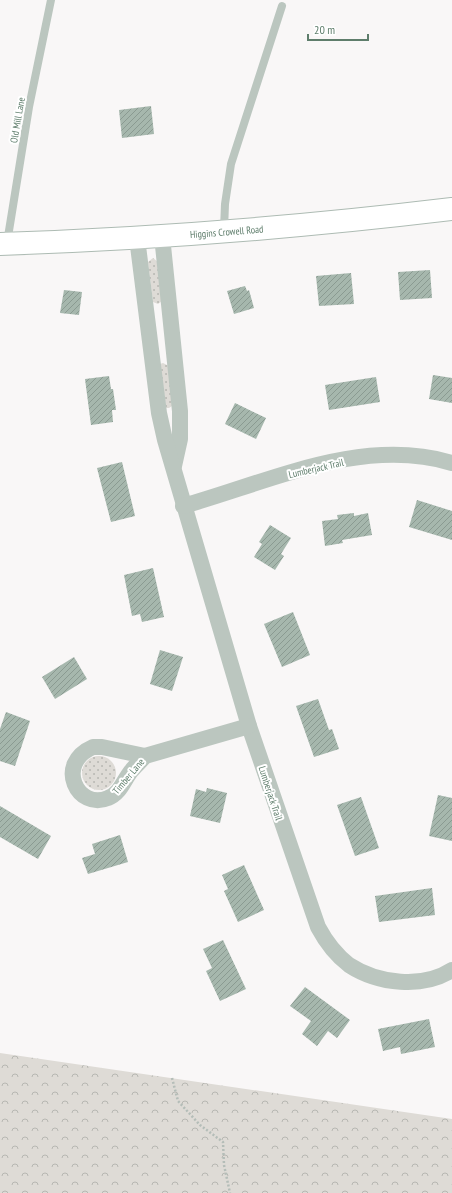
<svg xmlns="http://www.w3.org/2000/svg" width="452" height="1193" viewBox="0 0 452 1193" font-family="'PT Sans Narrow',sans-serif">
<defs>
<pattern id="park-crowns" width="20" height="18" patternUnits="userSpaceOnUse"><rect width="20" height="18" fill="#dedbd6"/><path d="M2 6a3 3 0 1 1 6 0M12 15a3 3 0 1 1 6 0" fill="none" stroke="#b7b7b2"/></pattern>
<pattern id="garden-dots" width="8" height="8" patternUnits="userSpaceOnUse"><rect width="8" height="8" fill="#dedbd6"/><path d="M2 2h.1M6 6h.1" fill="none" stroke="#b7b7b2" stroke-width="1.8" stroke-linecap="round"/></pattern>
<pattern id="building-hatch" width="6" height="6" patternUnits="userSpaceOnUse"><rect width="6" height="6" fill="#a6b7ad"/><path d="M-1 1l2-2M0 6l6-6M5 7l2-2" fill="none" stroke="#8a9a91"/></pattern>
</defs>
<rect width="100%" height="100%" fill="#f9f7f7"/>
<path fill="url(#park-crowns)" d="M0,1053L452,1119V1193H0Z"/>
<g fill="url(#garden-dots)">
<path d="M153,258L158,262L162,301L158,304L153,302L148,262Z"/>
<path d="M163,363L169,366L172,406L169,408H166L160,364Z"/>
<circle cx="99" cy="773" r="17"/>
</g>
<g fill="url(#building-hatch)">
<path d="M151,106L154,134L122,138L119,110Z"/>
<path d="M430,270L432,298L400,300L398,272Z"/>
<path d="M351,273L354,304L319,306L316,276Z"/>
<path d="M245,286L247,291L249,290L254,308L234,314L227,291Z"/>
<path d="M64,290L82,292L79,315L60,313Z"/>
<path d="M433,375L452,378V403L429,399Z"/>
<path d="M109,376L111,389H113L116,410H112L113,422L91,425L85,379Z"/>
<path d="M376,377L380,402L329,410L325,385Z"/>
<path d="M235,403L266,418L256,439L225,424Z"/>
<path d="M122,462L135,516L111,522L97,468Z"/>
<path d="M417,500L452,511V540L409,527Z"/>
<path d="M354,513V516L368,513L372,535L342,540L343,543L325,546L322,521L338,519L337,515Z"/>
<path d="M270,525L291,538L281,554L284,556L275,570L254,557L262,544L259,542Z"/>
<path d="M153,568L164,617L142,622L140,614L132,616L124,575Z"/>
<path d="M293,612L310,655L282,667L264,624Z"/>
<path d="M160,650L183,657L172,691L150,684Z"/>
<path d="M74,657L87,679L55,699L42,677Z"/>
<path d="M318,699L329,730L332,729L339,749L314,757L296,706Z"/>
<path d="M6,712L30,721L15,766L0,761V729Z"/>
<path d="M207,788L227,793L220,823L190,816L196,789L206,792Z"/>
<path d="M438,795L452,798V841L429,836Z"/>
<path d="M361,797L379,848L355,856L337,805Z"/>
<path d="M0,806L51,836L38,859L0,837Z"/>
<path d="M120,835L128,862L88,874L82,858L95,854L92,844Z"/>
<path d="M244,865L264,910L238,922L224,891L228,889L222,875Z"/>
<path d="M432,888L435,915L379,922L375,896Z"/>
<path d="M223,940L246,989L220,1001L206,971L212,968L203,949Z"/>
<path d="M305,987L350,1020L337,1038L328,1031L317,1046L302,1034L311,1021L290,1006Z"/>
<path d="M429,1019L435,1047L401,1054L400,1047L383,1051L378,1029Z"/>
</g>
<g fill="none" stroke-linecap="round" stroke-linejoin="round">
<defs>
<g id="secondary">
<path id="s1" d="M0,244C151,239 302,227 452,209"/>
</g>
</defs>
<use href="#secondary" stroke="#adbbb3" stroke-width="24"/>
<path stroke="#b4bdb8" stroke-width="2.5" stroke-dasharray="2 2" stroke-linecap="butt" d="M172,1078L178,1101L200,1125L223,1142L224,1165L230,1193"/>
<g stroke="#bbc6bf" stroke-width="8">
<path d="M224,230L225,204L231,164L282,6"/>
<path d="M7,243L29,107L51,0"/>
</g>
<g stroke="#bbc6bf" stroke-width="16">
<path d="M162,236L180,411V439L174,466"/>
<path d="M137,238L159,413L165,440L249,726L318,927C326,942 336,955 349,965C378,984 423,989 452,970"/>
<path d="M183,506C269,482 362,436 452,463"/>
<path d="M93,747H102L145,756C141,761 136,765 132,770C124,779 121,793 108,798C78,811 54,764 93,747Z"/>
<path d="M145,756L249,726"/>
</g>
<use href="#secondary" stroke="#fff" stroke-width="22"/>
</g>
<g text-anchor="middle" stroke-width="4" stroke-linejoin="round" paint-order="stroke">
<g font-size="10" fill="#5e7d6b" stroke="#fff">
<text transform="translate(17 120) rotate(-80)" y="4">Old Mill Lane</text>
<text dy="4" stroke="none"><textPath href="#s1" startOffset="227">Higgins Crowell Road</textPath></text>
<text transform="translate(316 468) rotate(-13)" y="4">Lumberjack Trail</text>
<text transform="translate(128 776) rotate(-50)" y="4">Timber Lane</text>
<text transform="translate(271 793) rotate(72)" y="4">Lumberjack Trail</text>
</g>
</g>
<path d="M308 34v6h60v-6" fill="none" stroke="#5e7d6b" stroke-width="2"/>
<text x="314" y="34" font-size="12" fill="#5e7d6b" stroke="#ffffff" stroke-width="3" paint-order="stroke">20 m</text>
</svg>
